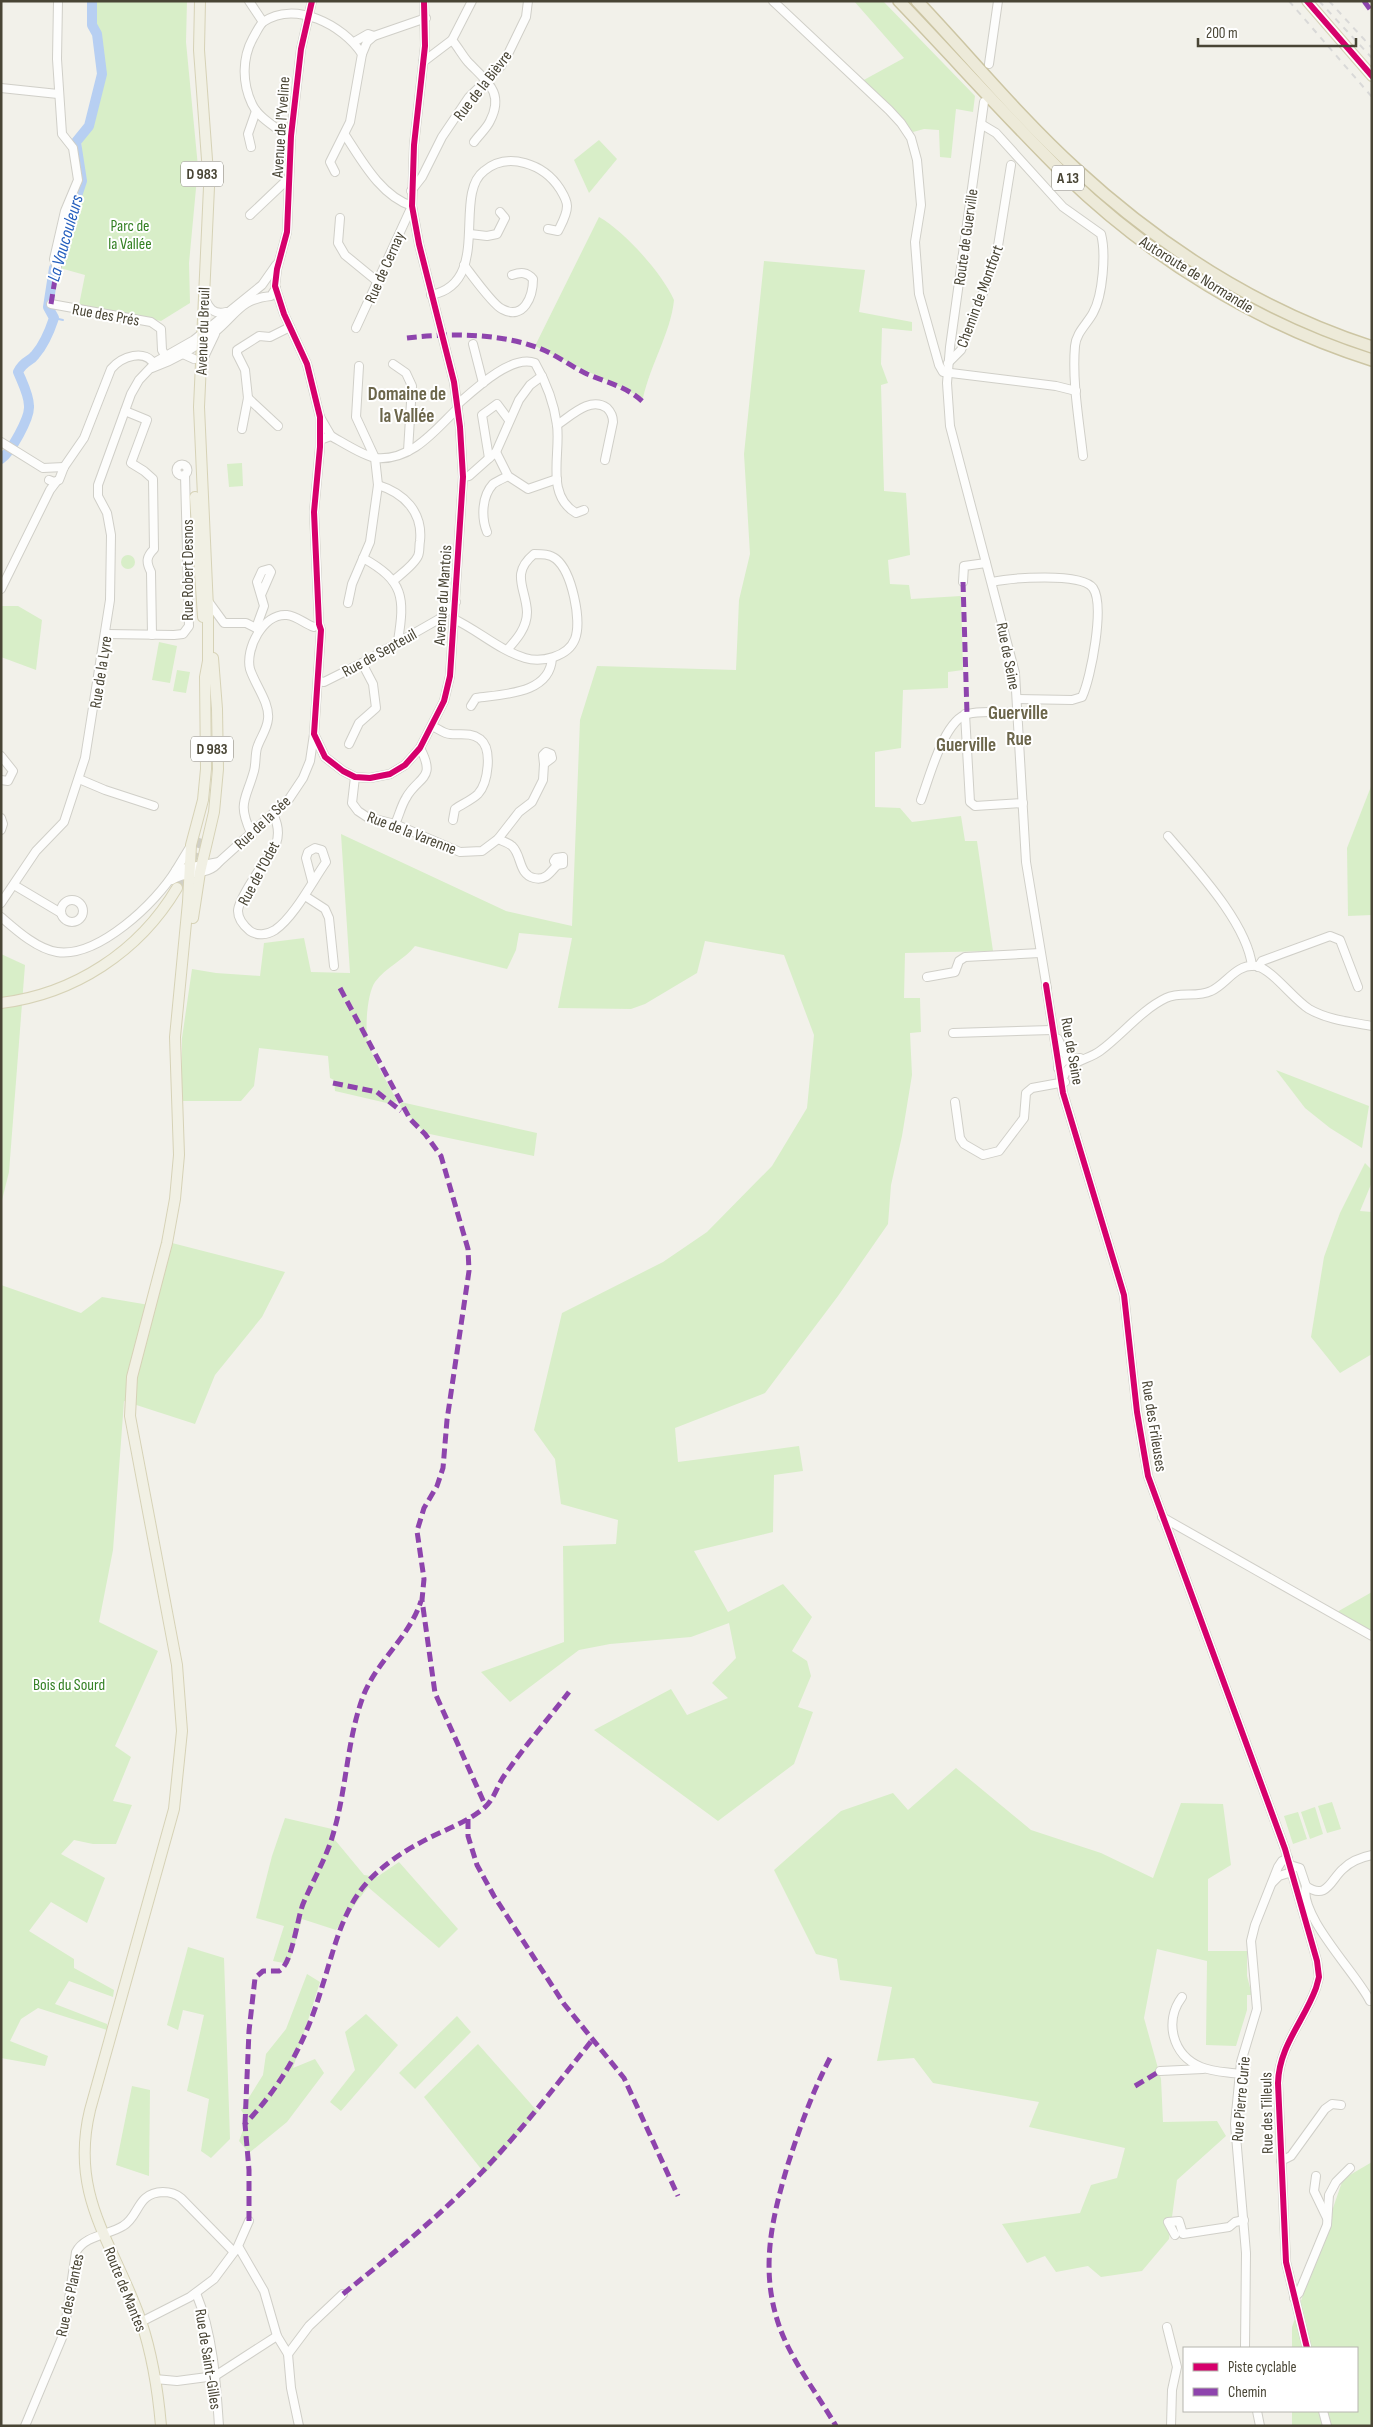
<svg xmlns="http://www.w3.org/2000/svg" width="1373" height="2427" viewBox="0 0 1373 2427" font-family="'Sofia Sans Condensed',sans-serif">
<rect width="100%" height="100%" fill="#f2f1ea"/>
<g fill="#d8eec8">
<path d="M89,1H187L186,42L198,167L189,263L190,303L161,321L79,305L85,275L60,268L59,259L83,175L81,140L93,124L100,84Z"/>
<path d="M854,1H883L975,96L973,112L956,109L951,158L940,157L939,130L924,129L913,132L900,117L862,81L904,58Z"/>
<path d="M599,140L617,159L589,193L574,160Z"/>
<path d="M599,217C624,231 662,273 674,300C671,332 650,365 643,398L535,346Z"/>
<path d="M764,261L865,270L859,312L912,322V331L882,328L881,364L888,383L881,385L884,491L906,493L910,555L888,560L890,584L909,585L911,599L961,596L963,670L948,672V688L903,690L901,748L875,752V807L900,808L912,822L961,816L965,841H977L993,951L905,953L904,998H920L921,1032L910,1033L912,1075L902,1136L891,1185L888,1224L838,1296L765,1393L675,1428L678,1462L799,1446L803,1471L774,1475L773,1532L694,1551L728,1612L783,1584L812,1617L792,1651L807,1661L811,1676L798,1707L813,1712L794,1764L718,1821L594,1730L671,1689L687,1715L728,1698L712,1683L736,1658L729,1623L691,1637L610,1644L579,1650L510,1702L481,1672L564,1642L563,1546L616,1544L618,1520L561,1504L555,1459L534,1430L562,1313L663,1262L707,1232L772,1166L807,1108L814,1035L784,955L705,941L697,973L645,1004L631,1009L558,1008L572,938L519,933L516,950L507,969L415,946C404,960 386,967 375,982C367,993 364,1033 369,1046C376,1065 388,1083 397,1101L391,1104L335,1091L334,1080L330,1078L328,1056L259,1048L254,1086L241,1101H182V1038L192,969L216,973L260,976L264,943L304,938L311,972L350,973L341,834L506,911L572,926L580,720L597,666L736,670L739,600L750,554L744,454Z"/>
<path d="M242,463L243,486L229,487L227,464Z"/>
<circle cx="128" cy="562" r="7"/>
<path d="M1,606H18L42,620L36,670L1,657Z"/>
<path d="M159,642L177,646L170,683L152,680Z"/>
<path d="M177,670L190,672L186,693L173,691Z"/>
<path d="M1372,784V915L1348,916L1347,848Z"/>
<path d="M1,954L25,965L9,1172L1,1204Z"/>
<path d="M1276,1070L1369,1106L1362,1148L1330,1128L1305,1108Z"/>
<path d="M401,1102L537,1133L534,1156L425,1133L400,1106Z"/>
<path d="M1365,1163L1372,1170V1182L1360,1211L1372,1212V1354L1340,1373L1311,1337L1324,1257L1340,1213Z"/>
<path d="M172,1243L285,1272L262,1317L215,1375L195,1424L124,1401L113,1550L99,1622L158,1651L115,1746L131,1757L113,1801L132,1805L116,1844H93L74,1840L61,1854L105,1878L87,1923L51,1902L29,1931L74,1959V1968L114,1990L113,1997L69,1981L55,2004L107,2024V2030L38,2008L21,2019L10,2041L48,2056L45,2066L1,2058V1285L81,1313L102,1297L155,1306Z"/>
<path d="M1372,1592V1632L1337,1612Z"/>
<path d="M956,1768L1031,1830L1101,1853L1153,1878L1181,1803L1223,1804L1231,1865L1208,1879V1951H1247V1976L1252,1995H1247V2010L1236,2046L1206,2045L1207,1961L1157,1949L1144,2018L1161,2079L1163,2122L1217,2121L1226,2136L1177,2180L1169,2239L1142,2271L1101,2277L1088,2266L1056,2272L1045,2256L1027,2263L1002,2224L1080,2213L1091,2185L1117,2178L1125,2148L1029,2127L1039,2102L933,2083L914,2058L877,2061L892,1987L840,1980L837,1959L816,1954L774,1870L841,1811L893,1793L908,1810Z"/>
<path d="M1332,1802L1341,1829L1327,1833L1318,1806Z"/>
<path d="M1315,1807L1323,1834L1310,1839L1301,1812Z"/>
<path d="M1298,1812L1307,1839L1293,1844L1284,1816Z"/>
<path d="M285,1818L332,1829L335,1840L364,1875L377,1877L399,1862L458,1929L439,1948L368,1887L336,1930L302,1919L289,1964L273,1961L284,1926L256,1918L272,1856Z"/>
<path d="M188,1947L224,1958L230,2139L211,2158L201,2151L209,2099L187,2091L204,2015L183,2010L178,2030L167,2025Z"/>
<path d="M307,1974L320,1982L293,2068L315,2059L324,2073L287,2122L249,2153L239,2141L247,2119L241,2110L263,2075L266,2054L286,2029Z"/>
<path d="M366,2014L398,2045L341,2111L330,2102L355,2070L345,2032Z"/>
<path d="M457,2016L471,2032L415,2089L399,2073Z"/>
<path d="M478,2044L538,2112L485,2174L424,2097Z"/>
<path d="M132,2086L150,2090L149,2176L116,2165Z"/>
<path d="M1372,2162V2426H1292V2411H1357V2348H1292V2327L1343,2179Z"/>
</g>
<g fill="none" stroke-linecap="round" stroke-linejoin="round">
<path stroke="#b7cff2" stroke-width="2" d="M54,318L63,320"/>
<g stroke="#b7cff2" stroke-width="10">
<path d="M58,254L82,181L76,142L89,126L102,74L97,34L92,25V1"/>
<path d="M1,459C11,452 30,418 29,406C29,395 22,382 18,372C24,360 30,362 35,355C44,345 50,330 54,318L48,307L54,268"/>
</g>
<path stroke="#d0cfc6" stroke-width="10" stroke-dasharray="10 5" stroke-linecap="butt" d="M177,888L191,861L200,835"/>
<defs>
<g id="minor">
<path d="M249,1L263,22"/>
<path d="M312,1L301,49L291,136L287,232L277,269L275,286L284,314L307,364L320,417V447L314,512L319,624L321,630L314,734L325,757L343,771L355,777L370,778L390,774L405,765L420,748L444,701L450,676L463,477L460,427L454,382L419,244L412,206L414,145L425,46L424,1"/>
<path d="M773,1L889,110L901,123L911,138L917,160L921,205L915,242L919,294L939,365L943,372L1056,386L1076,391"/>
<path d="M452,40C458,47 462,55 468,62C486,81 505,92 490,121C487,128 479,135 474,142"/>
<path d="M354,42L368,34L374,36"/>
<path d="M362,54L367,42L374,36L426,18"/>
<path d="M423,62L452,40L472,1"/>
<path d="M989,64L998,1"/>
<path d="M1,88L58,94"/>
<path d="M984,102L950,347L947,383L950,426L1015,673L1026,862L1047,989"/>
<path d="M981,124L996,133L1063,207L1101,234C1106,253 1103,295 1093,313C1087,324 1076,333 1075,346C1072,382 1079,420 1083,456"/>
<path d="M345,135C362,161 381,196 412,206"/>
<path d="M291,139C279,129 258,118 252,104C242,83 242,58 253,38C256,33 259,26 263,22C295,0 343,25 362,54L350,122L330,162L335,172"/>
<path d="M251,147L248,134L256,111"/>
<path d="M411,191L422,177L442,137L469,97L501,66L509,52L526,17L528,1"/>
<path d="M250,215L289,178"/>
<path d="M340,218L338,243L345,255L378,282"/>
<path d="M470,234L487,236L497,234L505,218L500,212"/>
<path d="M464,265C471,274 493,305 502,309C524,321 533,296 533,279C527,272 521,272 512,275"/>
<path d="M57,267L54,259L65,211L78,180L73,148L62,134L57,59L58,1"/>
<path d="M431,295C493,283 452,195 484,171C508,151 544,164 560,189C563,194 567,200 567,206C567,215 562,223 558,231L548,229"/>
<path d="M204,297C209,308 213,315 226,312"/>
<path d="M51,304L151,322L161,329L162,350L167,359"/>
<path d="M356,328L412,206"/>
<path d="M473,344L483,383"/>
<path d="M183,354L194,359"/>
<path d="M204,357L215,334"/>
<path d="M948,363L961,350L985,288L998,246L1011,165"/>
<path d="M393,364L406,373L412,386L408,451"/>
<path d="M152,368C175,360 196,347 215,332C237,314 240,299 271,296L276,288"/>
<path d="M248,398L278,426"/>
<path d="M458,404C475,389 512,354 535,363C546,382 554,403 557,425C561,454 545,495 576,513L584,510"/>
<path d="M125,411L147,420L131,463L144,471L153,479L154,549C146,557 146,562 151,572L152,635"/>
<path d="M320,417L331,436"/>
<path d="M557,425C571,416 590,396 607,408C611,412 613,416 613,422L605,460"/>
<path d="M242,429L248,398L245,370L237,354V350L259,336L270,337L290,327"/>
<path d="M320,440L331,436C342,442 365,457 376,458C412,461 435,430 458,408"/>
<path d="M1,442L43,468L64,467"/>
<path d="M496,452L508,476L528,489L557,479"/>
<path d="M489,458L482,415L497,404L509,420"/>
<circle cx="182" cy="470" r="5.5"/>
<path d="M463,477L469,476L496,452L519,400L530,385L542,376"/>
<path d="M49,480L54,482L59,480L64,467L84,438L111,369C121,357 146,347 155,366"/>
<path d="M378,485C404,493 423,512 420,541C419,545 420,552 418,556C414,565 401,574 393,581"/>
<path d="M487,532C481,517 482,496 493,484C497,481 504,478 508,476"/>
<path d="M363,558C404,581 405,597 398,641"/>
<path d="M963,582L964,566L986,563"/>
<path d="M992,582C1010,578 1081,572 1093,588C1105,605 1091,678 1082,697L1072,700L1017,699"/>
<path d="M1,589L50,490L56,482"/>
<path d="M208,601L224,623H246L256,628"/>
<path d="M348,603L352,584L370,542L378,485L375,458L356,417L359,366"/>
<path d="M454,619C479,631 499,650 525,658C541,663 568,657 575,639C582,621 572,572 556,559C550,554 542,554 534,554C510,574 526,588 527,612C527,628 516,640 507,650"/>
<path d="M259,630L256,628L264,606L257,582L262,571L269,569L271,572L261,595"/>
<path d="M106,634L174,635L183,634L189,626L185,475"/>
<path d="M318,681L324,682L362,663L439,619L456,602"/>
<path d="M471,706L476,698C504,694 550,694 552,658"/>
<path d="M965,714L970,802L975,806L1023,803"/>
<path d="M432,726C437,728 444,734 450,734C461,735 470,732 480,739C493,749 488,783 478,794C472,800 462,804 455,809L453,820"/>
<path d="M349,744L359,723L376,708L373,684L362,663"/>
<path d="M1,756L13,771L8,781L1,780"/>
<path d="M355,777L352,803L358,811L367,817L395,824L460,852L482,851L498,839L519,812L532,802L543,780L544,764L552,758L551,754L546,752L543,755L544,764"/>
<path d="M79,779L105,790L154,806"/>
<path d="M921,800C929,779 944,719 968,714C983,710 1002,713 1018,713"/>
<path d="M273,814C278,824 280,833 276,844C268,857 238,899 238,911C238,919 244,926 250,931C257,936 267,935 275,930C294,917 312,882 326,862L322,850L315,848L308,852L306,858L312,881"/>
<path d="M1,818L3,824L1,830"/>
<path d="M395,824C399,816 401,806 406,798C418,776 437,780 420,748"/>
<path d="M251,833C237,802 246,800 254,771C256,764 255,755 257,748C260,738 267,730 268,719C270,703 255,685 250,669C245,649 263,613 287,615C297,616 305,624 314,627"/>
<path d="M1168,836C1196,869 1247,923 1252,966"/>
<path d="M498,839C502,841 509,843 512,846C522,855 518,874 534,878C545,881 550,873 557,865L563,864V857L556,858L554,861L557,865"/>
<path d="M176,870L190,847"/>
<path d="M172,880C187,870 208,877 219,862"/>
<path d="M14,885L61,913"/>
<path d="M305,896L325,909L329,918L334,966"/>
<circle cx="72" cy="911" r="11"/>
<path d="M1,903L36,851L64,822L85,758L110,600L111,535L107,513L98,496V485L131,394L139,380L157,361L194,340L262,285L276,265"/>
<path d="M1,917C16,930 37,949 57,952C98,958 156,903 176,870L219,862L289,799L303,778L310,761L314,734"/>
<path d="M1258,967L1262,961L1330,936L1340,940L1358,987"/>
<path d="M927,977L955,972L959,961L965,957L1040,953"/>
<path d="M1046,985L1063,1093L1124,1295L1137,1412L1148,1476L1285,1849L1317,1961L1319,1977L1316,1988C1304,2021 1279,2046 1278,2083L1286,2262L1307,2348"/>
<path d="M953,1033L1052,1030"/>
<path d="M1058,1039L1065,1054L1075,1059"/>
<path d="M1058,1068L1064,1061L1080,1058"/>
<path d="M1064,1076C1070,1060 1088,1060 1100,1051C1122,1035 1141,1010 1166,998C1180,991 1197,998 1211,991C1227,984 1235,964 1256,966C1272,969 1293,999 1309,1009C1328,1020 1351,1022 1372,1026"/>
<path d="M955,1102L960,1138L964,1144L983,1155L999,1151L1024,1118L1026,1093L1032,1088L1065,1082"/>
<path d="M1162,1517L1372,1636"/>
<path d="M1290,1865L1300,1868L1306,1886C1327,1901 1331,1879 1343,1869C1350,1862 1362,1857 1372,1855"/>
<path d="M1272,1883L1279,1876L1292,1872"/>
<path d="M1306,1886C1298,1915 1357,1974 1370,2001"/>
<path d="M1182,1997C1164,2021 1172,2055 1201,2067C1213,2072 1227,2072 1239,2074"/>
<path d="M1160,2071L1203,2069"/>
<path d="M1281,2161L1291,2156L1325,2109L1332,2104L1341,2105"/>
<path d="M1316,2176L1314,2191L1327,2218"/>
<path d="M249,2221L238,2246L264,2291L277,2336L288,2354L291,2388L299,2426"/>
<path d="M1175,2235L1168,2222L1179,2221L1183,2234L1229,2227L1235,2222L1244,2220"/>
<path d="M196,2293C213,2334 216,2381 219,2426"/>
<path d="M1294,2298L1299,2293L1327,2225L1329,2195L1336,2182L1350,2168"/>
<path d="M141,2322L190,2297L214,2279L237,2248"/>
<path d="M1167,2327L1177,2367L1172,2390L1171,2426"/>
<path d="M1245,2348L1246,2253L1235,2124L1241,2062L1257,2009L1251,1941L1255,1925L1278,1867L1282,1861L1288,1858"/>
<path d="M288,2354L309,2326L343,2294"/>
<path d="M155,2379L177,2381L215,2376L277,2336"/>
<path d="M1257,2411L1260,2426"/>
<path d="M1323,2411L1327,2426"/>
<path d="M25,2426L64,2333L76,2252C85,2235 109,2235 123,2226C140,2216 136,2193 163,2192C170,2192 175,2193 181,2198L234,2252"/>
</g>
<g id="major">
<path d="M1307,1L1372,76"/>
<path d="M195,497L203,617"/>
<path d="M193,918L200,872L214,812L218,769L217,709L213,658"/>
<path d="M1,1003C74,994 139,952 177,888"/>
<path d="M161,2426C158,2391 152,2354 141,2321C114,2243 69,2197 90,2110L174,1809L182,1731L177,1665L130,1416L132,1377L167,1243L175,1199L179,1155L175,1037L188,902L191,845L203,800L206,769L205,677L208,661V608L199,407L209,187L199,50L200,1"/>
</g>
<g id="highway">
<path d="M899,1C955,59 1009,120 1066,176C1152,259 1258,324 1372,360"/>
<path d="M917,1C970,57 1019,117 1076,169C1162,248 1260,311 1372,347"/>
</g>
</defs>
<use href="#minor" stroke="#d0cfc8" stroke-width="10"/>
<use href="#major" stroke="#d6d2b6" stroke-width="12"/>
<use href="#highway" stroke="#ccc5a3" stroke-width="14"/>
<use href="#minor" stroke="#fdfdfc" stroke-width="8"/>
<use href="#major" stroke="#f1f0e4" stroke-width="10"/>
<use href="#highway" stroke="#edead9" stroke-width="11"/>
<g stroke="#d9d9d8" stroke-width="2" stroke-dasharray="6 6" stroke-linecap="butt">
<path d="M1289,1L1372,97"/>
<path d="M1319,1L1372,58"/>
<path d="M1329,1L1372,48"/>
</g>
<g stroke="#8e44ad" stroke-width="5" stroke-dasharray="10 5" stroke-linecap="butt">
<path d="M1364,1L1372,12"/>
<path d="M51,304L57,267"/>
<path d="M407,338C448,333 497,333 536,347C554,353 570,366 587,374C608,383 628,387 644,403"/>
<path d="M963,582L967,714"/>
<path d="M340,988L410,1119L425,1134L441,1156L468,1249L469,1271L447,1420L443,1468L437,1486L424,1508L417,1531L424,1579L422,1600L435,1693L486,1807"/>
<path d="M333,1083L377,1092L401,1111"/>
<path d="M468,1819V1836L477,1865L494,1896L564,2004L624,2078L678,2196"/>
<path d="M830,2058C812,2093 800,2127 788,2164C771,2221 759,2273 781,2331C794,2364 818,2395 836,2426"/>
<path d="M1135,2086L1160,2071"/>
<path d="M245,2124L249,2031L255,1978L263,1971H279C292,1965 297,1919 303,1904C313,1880 327,1857 334,1831C347,1786 347,1738 364,1694C378,1660 410,1636 421,1601"/>
<path d="M249,2221V2170L245,2124C284,2083 306,2041 322,1987C333,1953 341,1914 364,1886C377,1870 400,1853 418,1844C440,1831 465,1824 484,1808C494,1800 497,1786 504,1776C524,1747 548,1719 569,1692"/>
<path d="M343,2294C391,2255 440,2216 483,2171C522,2130 557,2084 593,2039"/>
</g>
<defs>
<g id="cycleway">
<path d="M312,1L301,49L291,136L287,232L277,269L275,286L284,314L307,364L320,417V447L314,512L319,624L321,630L314,734L325,757L343,771L355,777L370,778L390,774L405,765L420,748L444,701L450,676L463,477L460,427L454,382L419,244L412,206L414,145L425,46L424,1"/>
<path d="M1307,1L1372,76"/>
<path d="M1046,985L1063,1093L1124,1295L1137,1412L1148,1476L1285,1849L1317,1961L1319,1977L1316,1988C1304,2021 1279,2046 1278,2083L1286,2262L1307,2348"/>
</g>
</defs>
<use href="#cycleway" stroke="#fff" stroke-width="9"/>
<use href="#cycleway" stroke="#d6006c" stroke-width="6"/>
</g>
<g text-anchor="middle" stroke-width="4" stroke-linejoin="round" paint-order="stroke">
<g fill="#fff" stroke="#807d72" stroke-width="1">
<rect x="181" y="161.5" width="42" height="25" rx="4"/>
<rect x="1052" y="165.5" width="32" height="25" rx="4"/>
<rect x="191" y="736.5" width="42" height="25" rx="4"/>
</g>
<g font-size="15" font-weight="bold" fill="#494535">
<text x="202" y="179">D 983</text>
<text x="1068" y="183">A 13</text>
<text x="212" y="754">D 983</text>
</g>
<g font-size="16" fill="#494535" stroke="#fff">
<text transform="translate(482 85) rotate(-52)" y="6">Rue de la Bièvre</text>
<text transform="translate(280 127) rotate(-86)" y="6">Avenue de l'Yveline</text>
<text transform="translate(965 237) rotate(-82)" y="6">Route de Guerville</text>
<text transform="translate(384 267) rotate(-66)" y="6">Rue de Cernay</text>
<text transform="translate(1197 274) rotate(32)" y="6">Autoroute de Normandie</text>
<text transform="translate(979 296) rotate(-70)" y="6">Chemin de Montfort</text>
<text transform="translate(106 314) rotate(10)" y="6">Rue des Prés</text>
<text transform="translate(202 331) rotate(-88)" y="6">Avenue du Breuil</text>
<text transform="translate(187 570) rotate(-90)" y="6">Rue Robert Desnos</text>
<text transform="translate(442 595) rotate(-86)" y="6">Avenue du Mantois</text>
<text transform="translate(379 652) rotate(-29)" y="6">Rue de Septeuil</text>
<text transform="translate(1009 656) rotate(79)" y="6">Rue de Seine</text>
<text transform="translate(100 672) rotate(-81)" y="6">Rue de la Lyre</text>
<text transform="translate(262 822) rotate(-43)" y="6">Rue de la Sée</text>
<text transform="translate(412 832) rotate(21)" y="6">Rue de la Varenne</text>
<text transform="translate(258 873) rotate(-62)" y="6">Rue de l'Odet</text>
<text transform="translate(1073 1051) rotate(80)" y="6">Rue de Seine</text>
<text transform="translate(1155 1426) rotate(81)" y="6">Rue des Frileuses</text>
<text transform="translate(1240 2099) rotate(-85)" y="6">Rue Pierre Curie</text>
<text transform="translate(1266 2113) rotate(-91)" y="6">Rue des Tilleuls</text>
<text transform="translate(126 2289) rotate(68)" y="6">Route de Mantes</text>
<text transform="translate(69 2295) rotate(-78)" y="6">Rue des Plantes</text>
<text transform="translate(209 2359) rotate(81)" y="6">Rue de Saint-Gilles</text>
</g>
<g font-size="16" fill="#348023" stroke="#fff">
<text x="130" y="231">Parc de<tspan x="130" dy="18">la Vallée</tspan></text>
<text x="69" y="1690">Bois du Sourd</text>
</g>
<g font-size="18" font-style="italic" fill="#255fbe" stroke="#fff">
<text transform="translate(65 238) rotate(-74)" y="6">La Vaucouleurs</text>
</g>
<g font-size="19" font-weight="bold" fill="#6c664b" stroke="#fff">
<text x="407" y="400">Domaine de<tspan x="407" dy="22">la Vallée</tspan></text>
<text x="1018" y="719">Guerville</text>
<text x="1019" y="745">Rue</text>
<text x="966" y="751">Guerville</text>
</g>
</g>
<rect width="1373" height="2427" fill="none" stroke="#494535" stroke-width="5"/>
<rect x="1183" y="2347" width="175" height="65" fill="#ffffff" stroke="#b6b5ae"/>
<rect x="1193" y="2363" width="25" height="8" fill="#d6006c" stroke="#b6b5ae"/>
<text x="1228" y="2372" font-size="15" fill="#494535">Piste cyclable</text>
<rect x="1193" y="2388" width="25" height="8" fill="#8e44ad" stroke="#b6b5ae"/>
<text x="1228" y="2397" font-size="15" fill="#494535">Chemin</text>
<path d="M1198 38v8h158v-8" fill="none" stroke="#494535" stroke-width="2.5"/>
<text x="1206" y="38" font-size="15" fill="#494535" stroke="#ffffff" stroke-width="4" paint-order="stroke">200 m</text>
</svg>
